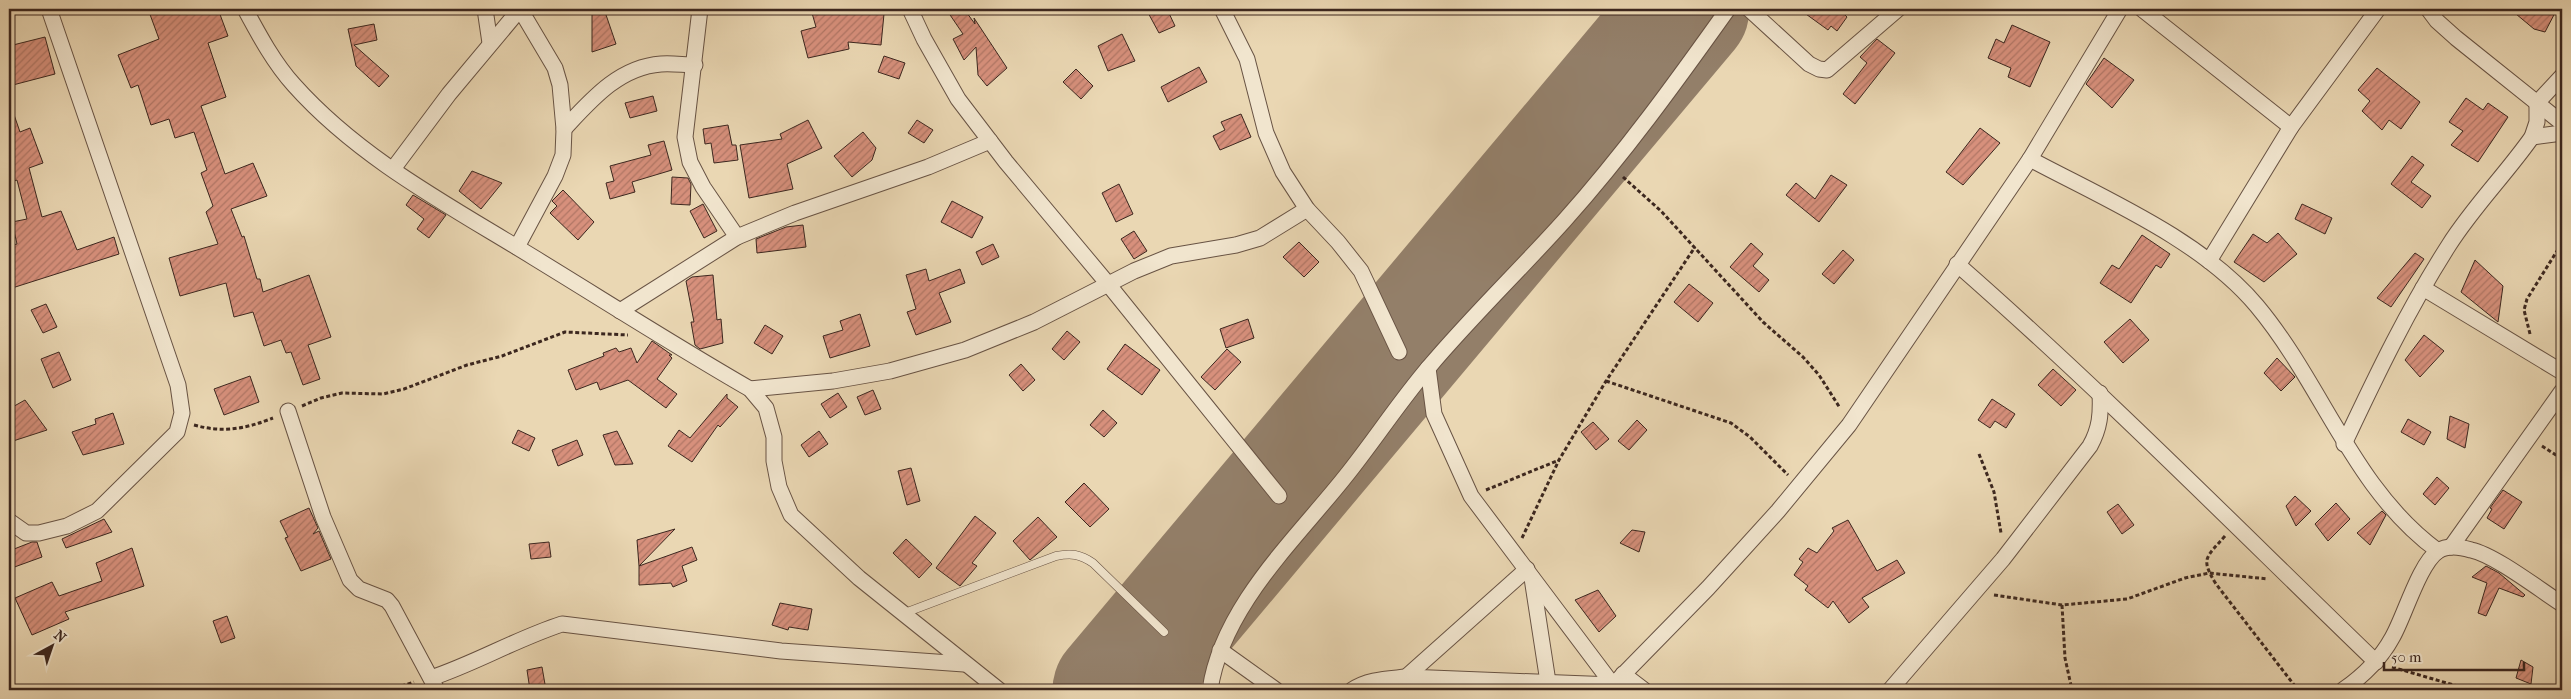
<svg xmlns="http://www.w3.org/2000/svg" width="2571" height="699" viewBox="0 0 2571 699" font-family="'IM FELL French Canon',serif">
<defs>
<pattern id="building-hatch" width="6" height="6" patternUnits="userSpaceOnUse" patternTransform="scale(1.25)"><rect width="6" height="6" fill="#d7907c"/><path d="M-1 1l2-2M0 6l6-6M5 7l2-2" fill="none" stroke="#b07665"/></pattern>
</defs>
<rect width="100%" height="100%" fill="#ead7b3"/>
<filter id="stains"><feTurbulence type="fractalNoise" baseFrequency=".004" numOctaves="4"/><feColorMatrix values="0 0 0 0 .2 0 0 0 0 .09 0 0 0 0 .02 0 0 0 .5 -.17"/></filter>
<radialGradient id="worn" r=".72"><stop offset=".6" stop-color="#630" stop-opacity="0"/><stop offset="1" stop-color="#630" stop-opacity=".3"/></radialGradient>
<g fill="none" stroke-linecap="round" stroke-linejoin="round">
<path stroke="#937f69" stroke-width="125" d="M1115,690L1687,9"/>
</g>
<g fill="url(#building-hatch)" stroke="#3c271f">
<path d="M148,9H218L228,36L208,43L226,97L201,106L225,174L253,163L267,196L231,209L242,237L244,236L257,279H260L263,292L309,275L331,337L308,345L320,379L303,385L291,352L286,353L281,340L264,346L253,312L234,317L226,283L180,296L169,258L218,244L206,212L213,206L201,173L207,170L194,132L175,138L169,119L151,125L138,85L131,88L118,55L159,39Z"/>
<path d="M592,9H604L616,44L592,52Z"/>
<path d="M831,9L884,14L881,45L848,42L849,49L808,58L801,31L816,27L812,13Z"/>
<path d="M946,9H964L975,24L974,18L1007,68L987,86L978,75L976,47L964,60L953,39L963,34Z"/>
<path d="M1146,9H1167L1175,26L1159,33Z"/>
<path d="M1799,9H1849L1845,15L1847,17L1837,31L1831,26L1828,30Z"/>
<path d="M2510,9H2557L2545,32L2534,29Z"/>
<path d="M374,24L377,40L354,45L389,76L379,87L356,66L348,29Z"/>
<path d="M2012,25L2050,42L2030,87L2008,77L2011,68L1988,58L1996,39L2004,43Z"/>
<path d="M1122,34L1135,61L1108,71L1098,46Z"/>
<path d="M45,37L55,74L9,86V46Z"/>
<path d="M1877,39L1895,53L1855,104L1843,94L1867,63L1860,57Z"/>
<path d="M884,56L905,63L899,79L878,72Z"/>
<path d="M2104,58L2134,80L2112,108L2086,84Z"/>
<path d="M1199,67L1207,82L1168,102L1161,87Z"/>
<path d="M2377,68L2420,102L2401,129L2389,120L2382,130L2362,111L2370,101L2358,90Z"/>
<path d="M1076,69L1093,86L1081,99L1063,82Z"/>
<path d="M653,96L657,111L630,118L625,103Z"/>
<path d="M2466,98L2483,110L2488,103L2508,117L2478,162L2451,145L2463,131L2449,122Z"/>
<path d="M11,106L20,132L30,128L43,163L29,168L42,217L61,211L77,250L114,237L119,254L9,289V246L17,244L12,222L27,219L17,180L9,183V107Z"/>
<path d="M1241,114L1251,137L1220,150L1213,136L1225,130L1221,122Z"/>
<path d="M808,120L822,148L787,164L793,189L749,198L740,145L782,139L780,134Z"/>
<path d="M917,120L933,130L924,143L908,133Z"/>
<path d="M728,125L732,145H736L738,160L714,163L711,143L705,144L703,129Z"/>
<path d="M1980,128L2000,143L1963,185L1946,172Z"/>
<path d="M863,132L876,148L872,160L852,177L834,156Z"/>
<path d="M664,141L672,170L632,182L635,192L610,199L606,183L614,181L610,166L651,155L648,145Z"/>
<path d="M2412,156L2424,165L2411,182L2431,196L2422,208L2391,184Z"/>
<path d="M472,171L502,183L481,209L459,191Z"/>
<path d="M1831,175L1847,185L1819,222L1786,195L1796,183L1815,199Z"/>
<path d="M672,177L688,178L691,184L690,205L671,204Z"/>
<path d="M1119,184L1133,214L1116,222L1102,193Z"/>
<path d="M563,190L594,222L578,240L550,213L557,206L552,201Z"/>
<path d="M413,195L446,215L429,238L417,229L424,219L406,205Z"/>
<path d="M952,201L983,217L972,238L941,222Z"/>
<path d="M703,204L717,231L704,238L690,211Z"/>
<path d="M2302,204L2332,218L2325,234L2295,219Z"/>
<path d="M803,225L806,247L757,253L756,239L786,227Z"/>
<path d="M1134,231L1147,251L1134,259L1121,239Z"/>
<path d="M2278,233L2297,254L2264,282L2234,262L2253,234L2267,243Z"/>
<path d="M2142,235L2170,254L2161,268L2156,265L2131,303L2100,283L2112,265L2119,269Z"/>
<path d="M1299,242L1319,262L1304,277L1283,257Z"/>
<path d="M1751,243L1763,254L1753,266L1769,280L1759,292L1730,267Z"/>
<path d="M993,244L999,257L982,265L976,252Z"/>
<path d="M1843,250L1854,260L1834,284L1822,274Z"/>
<path d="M2415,253L2424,259L2391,307L2377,298Z"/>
<path d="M2475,260L2503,286L2498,322L2461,292Z"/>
<path d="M926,269L929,281L960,269L965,283L939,293L951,322L916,335L907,312L916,309L906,275Z"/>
<path d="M713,275L717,320L721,319L723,343L700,349L695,345L691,322H694L686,281L692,277Z"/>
<path d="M1689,284L1713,303L1698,322L1674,302Z"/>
<path d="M46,304L57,327L43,333L31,310Z"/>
<path d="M860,314L870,346L830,358L823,336L843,330L840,321Z"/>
<path d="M1248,319L1254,338L1226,348L1220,329Z"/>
<path d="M2130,319L2149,340L2123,363L2104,342Z"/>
<path d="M765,325L783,336L772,354L754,343Z"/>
<path d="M1067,331L1080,342L1064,360L1052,349Z"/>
<path d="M2424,335L2444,351L2420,377L2405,360Z"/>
<path d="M652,341L672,355H669L672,358L657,379L677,394L666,408L628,380L600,390L597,382L576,390L568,370L604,356L603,353L616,348L619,352L631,348L637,363Z"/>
<path d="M1125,344L1160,370L1142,395L1107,369Z"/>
<path d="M1227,349L1241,362L1215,390L1201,377Z"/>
<path d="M59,352L71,380L53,388L41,359Z"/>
<path d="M2277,358L2295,377L2281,391L2264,373Z"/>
<path d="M1021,364L1035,380L1023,391L1009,375Z"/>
<path d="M2053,369L2076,390L2061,406L2038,385Z"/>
<path d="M250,376L259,402L224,415L214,389Z"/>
<path d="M873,390L881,409L865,415L857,397Z"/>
<path d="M838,393L847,407L830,418L821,404Z"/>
<path d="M727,394V398L738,407L720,427L718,425L692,462L668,446L679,430L690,438Z"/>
<path d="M1992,399L2015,414L2006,428L1995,421L1990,428L1978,420Z"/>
<path d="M25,400L47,430L10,442L9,409Z"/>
<path d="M1103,410L1117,423L1104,437L1090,425Z"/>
<path d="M113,413L124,444L83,455L72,432L96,424L95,419Z"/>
<path d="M2450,416L2469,424L2465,448L2447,439Z"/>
<path d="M2408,419L2431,432L2424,445L2401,432Z"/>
<path d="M1637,420L1647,430L1629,450L1618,441Z"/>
<path d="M1593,422L1609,439L1596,450L1581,432Z"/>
<path d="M518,430L535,438L529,451L512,443Z"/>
<path d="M617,431L633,464L615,465L603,435Z"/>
<path d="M819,431L828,444L809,457L801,445Z"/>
<path d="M577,440L583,455L558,466L552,450Z"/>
<path d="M911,468L920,501L907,505L898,471Z"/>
<path d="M2437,477L2449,488L2435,505L2423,494Z"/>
<path d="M1084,483L1109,509L1090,527L1065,502Z"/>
<path d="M2503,490L2522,502L2504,529L2487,518L2492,509L2490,508Z"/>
<path d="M2295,496L2311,511L2296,526L2286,506Z"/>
<path d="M2336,503L2350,519L2328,541L2315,524Z"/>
<path d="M2118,504L2134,525L2122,534L2107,512Z"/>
<path d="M309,508L318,528L313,534L319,531L331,559L301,571L285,538L288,537L280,521Z"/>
<path d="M2382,511L2386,515L2370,545L2357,533Z"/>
<path d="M975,516L996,533L972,563L977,566L960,586L936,568Z"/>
<path d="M1038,517L1057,537L1030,560L1013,541Z"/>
<path d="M104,519L112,532L66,548L62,539Z"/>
<path d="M1848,520L1877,571L1897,560L1905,573L1862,598L1869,607L1849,623L1833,601L1828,608L1805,590L1808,586L1794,575L1803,562L1799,559L1808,548L1817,553L1834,531L1832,528Z"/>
<path d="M675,529L639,566L637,540Z"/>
<path d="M1632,530L1645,532L1639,552L1620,543Z"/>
<path d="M906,539L932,564L919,578L893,553Z"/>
<path d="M32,542H37L42,557L9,569V551Z"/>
<path d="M549,542L551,557L531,559L529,544Z"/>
<path d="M692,547L697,560L682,566L687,581L673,587L671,583L639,585V566Z"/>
<path d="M132,548L144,586L65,612L69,619L32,635L15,598L52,582L59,596L102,581L96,563Z"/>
<path d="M2486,566L2499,573L2525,595L2523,597L2499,588L2486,616L2478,613L2487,583L2472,577Z"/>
<path d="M1598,590L1616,616L1599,632L1575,600Z"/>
<path d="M780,603L812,609L808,630L789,627L788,630L772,625Z"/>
<path d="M227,616L235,638L221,643L213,621Z"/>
<path d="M2521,660L2533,667L2531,684L2516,678Z"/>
<path d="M542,667L546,690H530L527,670Z"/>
</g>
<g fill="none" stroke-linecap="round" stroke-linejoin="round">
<defs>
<path id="service" d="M902,614L1056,556C1071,553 1080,554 1093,563L1164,632"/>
<g id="minor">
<path d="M245,9C259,35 274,63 294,85C360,159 450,206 533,257C605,301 677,347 750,389L766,408L774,437V461L779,487L791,515L859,578L999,690"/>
<path d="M485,9L490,43"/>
<path d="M700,9L685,137L690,162L703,187L737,237"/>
<path d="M910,9L924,39L958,99L1006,162L1108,284L1279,496"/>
<path d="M1222,9L1247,59L1266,133L1283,172L1307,209L1338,242L1361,271L1399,352"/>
<path d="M1749,9L1809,64L1819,69L1827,70L1898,9"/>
<path d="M2142,9L2291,127"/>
<path d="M2428,9L2437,21L2456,38L2562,123"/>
<path d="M564,129C591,100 619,67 661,64C672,63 684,65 695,65"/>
<path d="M2532,137L2562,133"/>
<path d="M2030,159C2105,199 2202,240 2257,306C2323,385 2353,489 2438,551"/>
<path d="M393,169L449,94L520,9"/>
<path d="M517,247L555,176L563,155L564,129L560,85L555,68L520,9"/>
<path d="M2209,261L2291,127L2378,9"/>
<path d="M1957,264C2102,391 2237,528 2376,662"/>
<path d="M2423,288L2562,372"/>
<path d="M620,311L737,237L795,213L928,167L990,141"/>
<path d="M1428,368L1434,414L1471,496L1616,689"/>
<path d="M750,389L833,381L890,371L965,350L1034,322L1134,271L1171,256L1236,245L1260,238L1307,209"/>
<path d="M288,411L323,517L350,580L359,589L387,600L392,606L437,690"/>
<path d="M2344,444C2376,376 2408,309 2449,245C2473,207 2506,174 2532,137L2537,122V103L2562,76"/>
<path d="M9,521L26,533H39L67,526L97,511L177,432L182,413L178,385L49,9"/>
<path d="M2451,547L2562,391"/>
<path d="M1532,578L1548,682"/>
<path d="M1220,650L1276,690"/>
<path d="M1623,674L1644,690"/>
<path d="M1406,677L1527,569"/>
<path d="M431,678C476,663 516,639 562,624L781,651L964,664"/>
<path d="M1210,690C1222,607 1295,540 1345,477C1374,441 1399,402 1429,367C1472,316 1520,270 1564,221C1624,154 1676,82 1728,9"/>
<path d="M1352,690C1368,679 1388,679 1406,677L1613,685L1708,588L1778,511L1849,425L2030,159L2120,9"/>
<path d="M1890,690L2003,559L2090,446C2100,428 2101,414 2100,393"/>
<path d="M2343,690C2363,676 2380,660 2392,638C2404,618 2419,564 2438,551C2447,545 2461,547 2471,550C2495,555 2540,590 2562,604"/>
</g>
</defs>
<use href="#service" stroke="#685344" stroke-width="9"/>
<use href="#minor" stroke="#685344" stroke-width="17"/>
<g stroke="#3c271f" stroke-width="3" stroke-dasharray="4 2.5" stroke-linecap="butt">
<path d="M1623,177L1661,211L1763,322L1803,357L1819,375L1840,408"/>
<path d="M2530,334L2524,310L2527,299L2562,243"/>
<path d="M1606,381L1731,423L1750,437L1788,475"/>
<path d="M302,406L321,398L342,393L383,394L404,389L467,365L502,356L565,332L628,335"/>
<path d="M194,425C223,433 245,429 273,418"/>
<path d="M2542,446L2562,459"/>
<path d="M1979,454L1994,492L2001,533"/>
<path d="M1486,490L1559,460"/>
<path d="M2225,536C2206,558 2200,558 2216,584L2298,690"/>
<path d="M1522,538L1559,460L1606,381L1695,247"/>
<path d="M1994,595L2062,605L2127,599L2185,578L2209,573L2268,579"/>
<path d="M2062,605L2065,658L2072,690"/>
<path d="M2392,667L2457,686L2486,690"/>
<path d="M389,690L414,682"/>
</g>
<use href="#service" stroke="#f1e5ce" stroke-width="8"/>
<use href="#minor" stroke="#f1e5ce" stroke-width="15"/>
</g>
<rect width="2571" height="699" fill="none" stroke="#ead7b3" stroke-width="30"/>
<rect x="10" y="10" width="2551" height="679" fill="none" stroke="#3c271f" stroke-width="2.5"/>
<rect x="15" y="15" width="2541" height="669" fill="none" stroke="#3c271f"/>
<g transform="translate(52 646) rotate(40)" stroke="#f1e5ce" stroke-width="4" paint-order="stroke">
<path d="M0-4L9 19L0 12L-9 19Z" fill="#3c271f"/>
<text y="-8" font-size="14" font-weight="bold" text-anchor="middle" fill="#3c271f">N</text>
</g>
<path d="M2384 662v8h140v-8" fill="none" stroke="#3c271f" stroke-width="2.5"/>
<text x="2391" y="662" font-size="15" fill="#3c271f" stroke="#f1e5ce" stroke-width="4" paint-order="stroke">50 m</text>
<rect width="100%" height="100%" filter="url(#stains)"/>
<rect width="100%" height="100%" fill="url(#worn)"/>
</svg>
